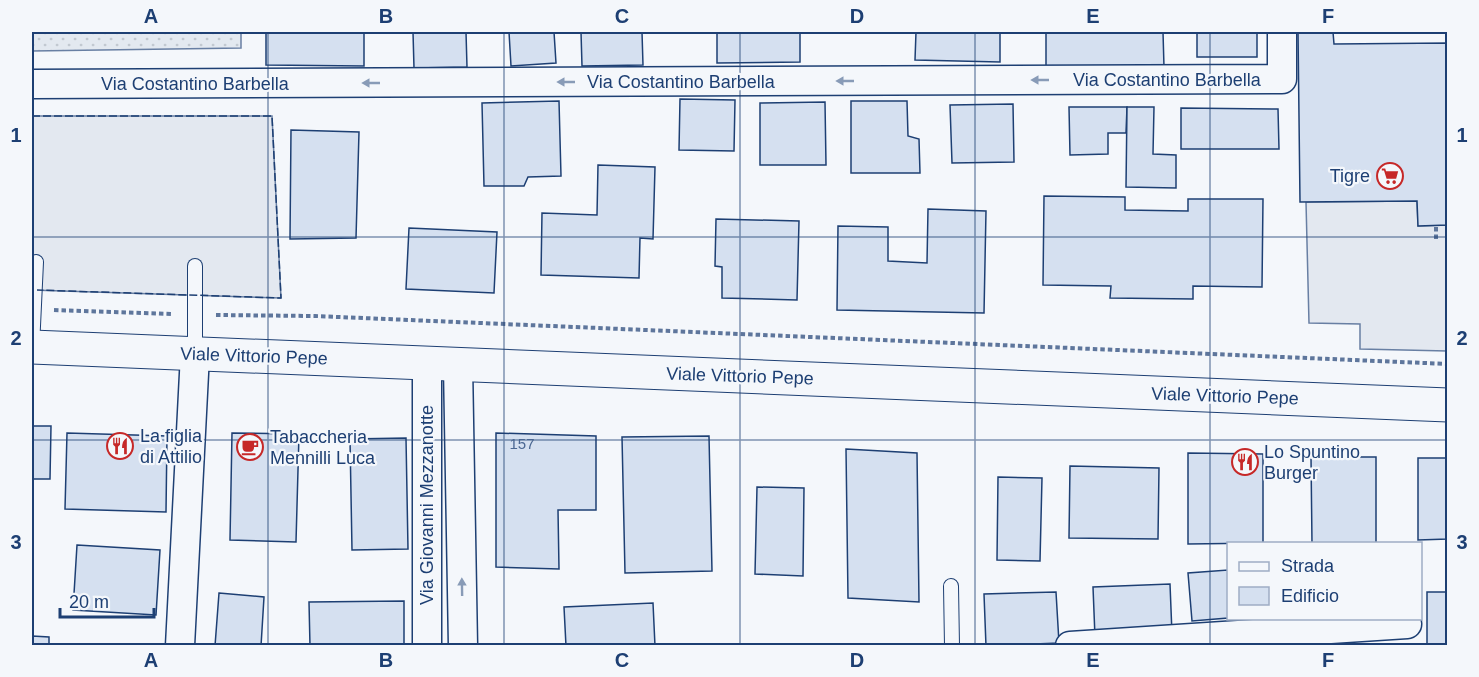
<svg xmlns="http://www.w3.org/2000/svg" width="1479" height="677" viewBox="0 0 1479 677" font-family="Arial,sans-serif">
<defs>
<pattern id="grass-dots" width="8" height="8" patternUnits="userSpaceOnUse" patternTransform="scale(1.5)"><rect width="8" height="8" fill="#e3e9f0"/><path d="M2 2h.1M6 6h.1" fill="none" stroke="#c2c9d1" stroke-width="1.8" stroke-linecap="round"/></pattern>
</defs>
<rect width="100%" height="100%" fill="#f4f7fb"/>
<path fill="url(#grass-dots)" stroke="#687fa3" stroke-width="1.5" d="M32,32H241V48L32,51Z"/>
<g fill="#e3e8f0" stroke="#687fa3" stroke-width="1.5">
<path d="M32,116H272L281,298L32,290Z"/>
<path d="M1417,201L1418,226L1447,225V351L1360,349V324L1309,323L1306,202Z"/>
</g>
<g fill="#d5e0f0" stroke="#1d3f73" stroke-width="1.5">
<path d="M266,32L364,33V66L266,65Z"/>
<path d="M413,32H466L467,67L414,68Z"/>
<path d="M509,32H554L556,63L511,66Z"/>
<path d="M581,32H642L643,65L582,66Z"/>
<path d="M717,32H800V62L717,63Z"/>
<path d="M916,32H1000V62L915,60Z"/>
<path d="M1046,32H1163L1164,67H1046Z"/>
<rect x="1197" y="32" width="60" height="25"/>
<path d="M1298,32H1333L1334,44L1448,43V225L1418,226L1417,201L1300,202Z"/>
<path d="M680,99L735,100L734,151L679,150Z"/>
<path d="M559,101L561,176L528,177L524,186H484L482,103Z"/>
<path d="M851,101H907L908,136L919,139L920,173H851Z"/>
<path d="M825,102L826,165H760V103Z"/>
<path d="M1013,104L1014,162L952,163L950,105Z"/>
<path d="M1069,107H1127L1126,133H1108V154L1070,155Z"/>
<path d="M1127,107H1154L1153,154L1176,155V188L1126,187Z"/>
<path d="M1181,108L1278,109L1279,149H1181Z"/>
<path d="M291,130L359,132L356,238L290,239Z"/>
<path d="M598,165L655,167L653,239L640,238L639,278L541,275L542,213L597,215Z"/>
<path d="M1044,196L1125,197V210L1188,211V199H1263L1262,287L1193,286V299L1110,298L1111,286L1043,285Z"/>
<path d="M928,209L986,211L984,313L837,310L838,226L888,227V261L927,263Z"/>
<path d="M716,219L799,221L797,300L722,298V267L715,266Z"/>
<path d="M409,228L497,232L494,293L406,289Z"/>
<path d="M32,426H51L50,479H32Z"/>
<path d="M67,433L167,436L166,512L65,509Z"/>
<path d="M232,433L299,434L296,542L230,540Z"/>
<path d="M496,433L596,436V510H558L559,569L496,567Z"/>
<path d="M709,436L712,571L625,573L622,437Z"/>
<path d="M406,438L408,549L352,550L350,439Z"/>
<path d="M846,449L917,453L919,602L848,598Z"/>
<path d="M1188,453L1263,454V543L1188,544Z"/>
<path d="M1311,457H1376V544H1312Z"/>
<path d="M1418,458H1448V539L1418,540Z"/>
<path d="M1070,466L1159,468L1158,539L1069,538Z"/>
<path d="M998,477L1042,478L1040,561L997,560Z"/>
<path d="M757,487L804,488L803,576L755,574Z"/>
<path d="M77,545L160,550L156,615L73,610Z"/>
<path d="M1228,570V618L1192,621L1188,573Z"/>
<path d="M1170,584L1172,634L1095,637L1093,587Z"/>
<path d="M1056,592L1059,643L986,646L984,594Z"/>
<rect x="1427" y="592" width="21" height="54"/>
<path d="M219,593L264,597L261,646H215Z"/>
<path d="M404,601V646H310L309,602Z"/>
<path d="M653,603L655,646H566L564,607Z"/>
<path d="M32,636L49,637V646H32Z"/>
</g>
<g fill="none" stroke-linecap="round" stroke-linejoin="round">
<defs>
<g id="lane">
<path d="M32,347L36,262"/>
<path d="M195,354V266"/>
<path d="M951,586L952,646"/>
</g>
<g id="street">
<path d="M32,84L1282,79V32"/>
<path d="M458,365L463,646"/>
<path d="M180,646L195,354"/>
<path d="M427,646V364"/>
<path d="M1070,646L1407,624"/>
</g>
<path id="secondary" d="M32,347L1448,405"/>
</defs>
<use href="#lane" stroke="#1d3f73" stroke-width="16"/>
<use href="#street" stroke="#1d3f73" stroke-width="31"/>
<use href="#secondary" stroke="#1d3f73" stroke-width="35"/>
<g stroke="#5e769c" stroke-width="4" stroke-dasharray="4.5 3" stroke-linecap="butt">
<path d="M1436,239V226"/>
<path d="M54,310L173,314"/>
<path d="M216,315L315,316L1448,364"/>
</g>
<use href="#lane" stroke="#f4f7fb" stroke-width="14"/>
<use href="#street" stroke="#f4f7fb" stroke-width="28"/>
<use href="#secondary" stroke="#f4f7fb" stroke-width="33"/>
<path stroke="#1d3f73" stroke-width="1.5" stroke-dasharray="8 3" stroke-linecap="butt" d="M32,116H272L281,298L37,290"/>
</g>
<defs><path id="oneway-solid" d="M-6-.8H1V-3.2L6.5 0L1 3.2V.8H-6Z" transform="scale(1.5)"/></defs>
<g fill="#889bb7">
<use href="#oneway-solid" transform="translate(1040 80) rotate(180)"/>
<use href="#oneway-solid" transform="translate(845 81) rotate(180)"/>
<use href="#oneway-solid" transform="translate(566 82) rotate(180)"/>
<use href="#oneway-solid" transform="translate(371 83) rotate(180)"/>
<use href="#oneway-solid" transform="translate(462 587) rotate(-91)"/>
</g>
<path fill="none" stroke="#1d3f73" stroke-width="1.5" stroke-opacity="0.55" d="M268,32V646M504,32V646M740,32V646M975,32V646M1210,32V646M32,237H1448M32,440H1448"/>
<defs>
<symbol id="supermarket-ring" viewBox="-11 -11 22 22"><circle r="9.5" fill="#f4f7fb" stroke="#c62828" stroke-width="1.5"/><path d="M-6-5.5h2.5l.6 2H6L4.5 2H-2.5L-4.4-4H-6ZM-1.5 3.2a1.3 1.3 0 1 0 .1 0ZM3 3.2a1.3 1.3 0 1 0 .1 0Z" fill="#c62828"/></symbol>
<symbol id="restaurant-ring" viewBox="-11 -11 22 22"><circle r="9.5" fill="#f4f7fb" stroke="#c62828" stroke-width="1.5"/><path d="M-5-6h1v4h1v-4h1v4h1v-4h1v5L-1.5 .5V6h-2V.5L-5-1ZM5-6V6H3V1.5H1.5Q1.5-4 5-6Z" fill="#c62828"/></symbol>
<symbol id="cafe-ring" viewBox="-11 -11 22 22"><circle r="9.5" fill="#f4f7fb" stroke="#c62828" stroke-width="1.5"/><path d="M-5.5-4.5H6V0H3Q3 3.5 0 3.5H-2.5Q-5.5 3.5-5.5 0ZM3-3.2v2h1.7v-2ZM-6 4.5H4V6H-6Z" fill="#c62828"/></symbol>
</defs>
<g fill-rule="evenodd">
<use href="#supermarket-ring" x="1375" y="161" width="30" height="30"/>
<use href="#restaurant-ring" x="105" y="431" width="30" height="30"/>
<use href="#cafe-ring" x="235" y="432" width="30" height="30"/>
<use href="#restaurant-ring" x="1230" y="447" width="30" height="30"/>
</g>
<g text-anchor="middle" stroke-width="4.5" stroke-linejoin="round" paint-order="stroke">
<g font-size="15" fill="#4b6792">
<text x="522" y="449">157</text>
</g>
<g font-size="18" fill="#1d3f73" stroke="#f4f7fb">
<text x="1167" y="86">Via Costantino Barbella</text>
<text x="681" y="88">Via Costantino Barbella</text>
<text x="195" y="90">Via Costantino Barbella</text>
<text transform="translate(254 356) rotate(2)" y="6">Viale Vittorio Pepe</text>
<text transform="translate(740 376) rotate(2)" y="6">Viale Vittorio Pepe</text>
<text transform="translate(1225 396) rotate(2)" y="6">Viale Vittorio Pepe</text>
<text transform="translate(427 505) rotate(-90)" y="6">Via Giovanni Mezzanotte</text>
</g>
<g font-size="18" fill="#1d3f73" stroke="#f4f7fb" text-anchor="start">
<text x="1370" y="182" text-anchor="end">Tigre</text>
<text x="140" y="442">La figlia<tspan x="140" dy="21">di Attilio</tspan></text>
<text x="270" y="443">Tabaccheria<tspan x="270" dy="21">Mennilli Luca</tspan></text>
<text x="1264" y="458">Lo Spuntino<tspan x="1264" dy="21">Burger</tspan></text>
</g>
</g>
<rect width="1479" height="677" fill="none" stroke="#f4f7fb" stroke-width="66"/>
<rect x="1227" y="542" width="195" height="78" fill="#f4f7fb" stroke="#9eadc5" stroke-width="1.5"/>
<rect x="1239" y="562" width="30" height="9" fill="#f4f7fb" stroke="#9eadc5" stroke-width="1.5"/>
<text x="1281" y="572" font-size="18" fill="#1d3f73">Strada</text>
<rect x="1239" y="587" width="30" height="18" fill="#d5e0f0" stroke="#9eadc5" stroke-width="1.5"/>
<text x="1281" y="602" font-size="18" fill="#1d3f73">Edificio</text>
<path d="M60 608v9h94v-9" fill="none" stroke="#1d3f73" stroke-width="3"/>
<text x="69" y="608" font-size="18" fill="#1d3f73" stroke="#f4f7fb" stroke-width="4.5" paint-order="stroke">20 m</text>
<rect x="33" y="33" width="1413" height="611" fill="none" stroke="#1d3f73" stroke-width="2"/>
<g font-size="20" text-anchor="middle" font-weight="bold" fill="#1d3f73">
<text x="151" y="23">A</text>
<text x="386" y="23">B</text>
<text x="622" y="23">C</text>
<text x="857" y="23">D</text>
<text x="1093" y="23">E</text>
<text x="1328" y="23">F</text>
<text x="16" y="142">1</text>
<text x="1462" y="142">1</text>
<text x="16" y="345">2</text>
<text x="1462" y="345">2</text>
<text x="16" y="549">3</text>
<text x="1462" y="549">3</text>
<text x="151" y="667">A</text>
<text x="386" y="667">B</text>
<text x="622" y="667">C</text>
<text x="857" y="667">D</text>
<text x="1093" y="667">E</text>
<text x="1328" y="667">F</text>
</g>
</svg>
